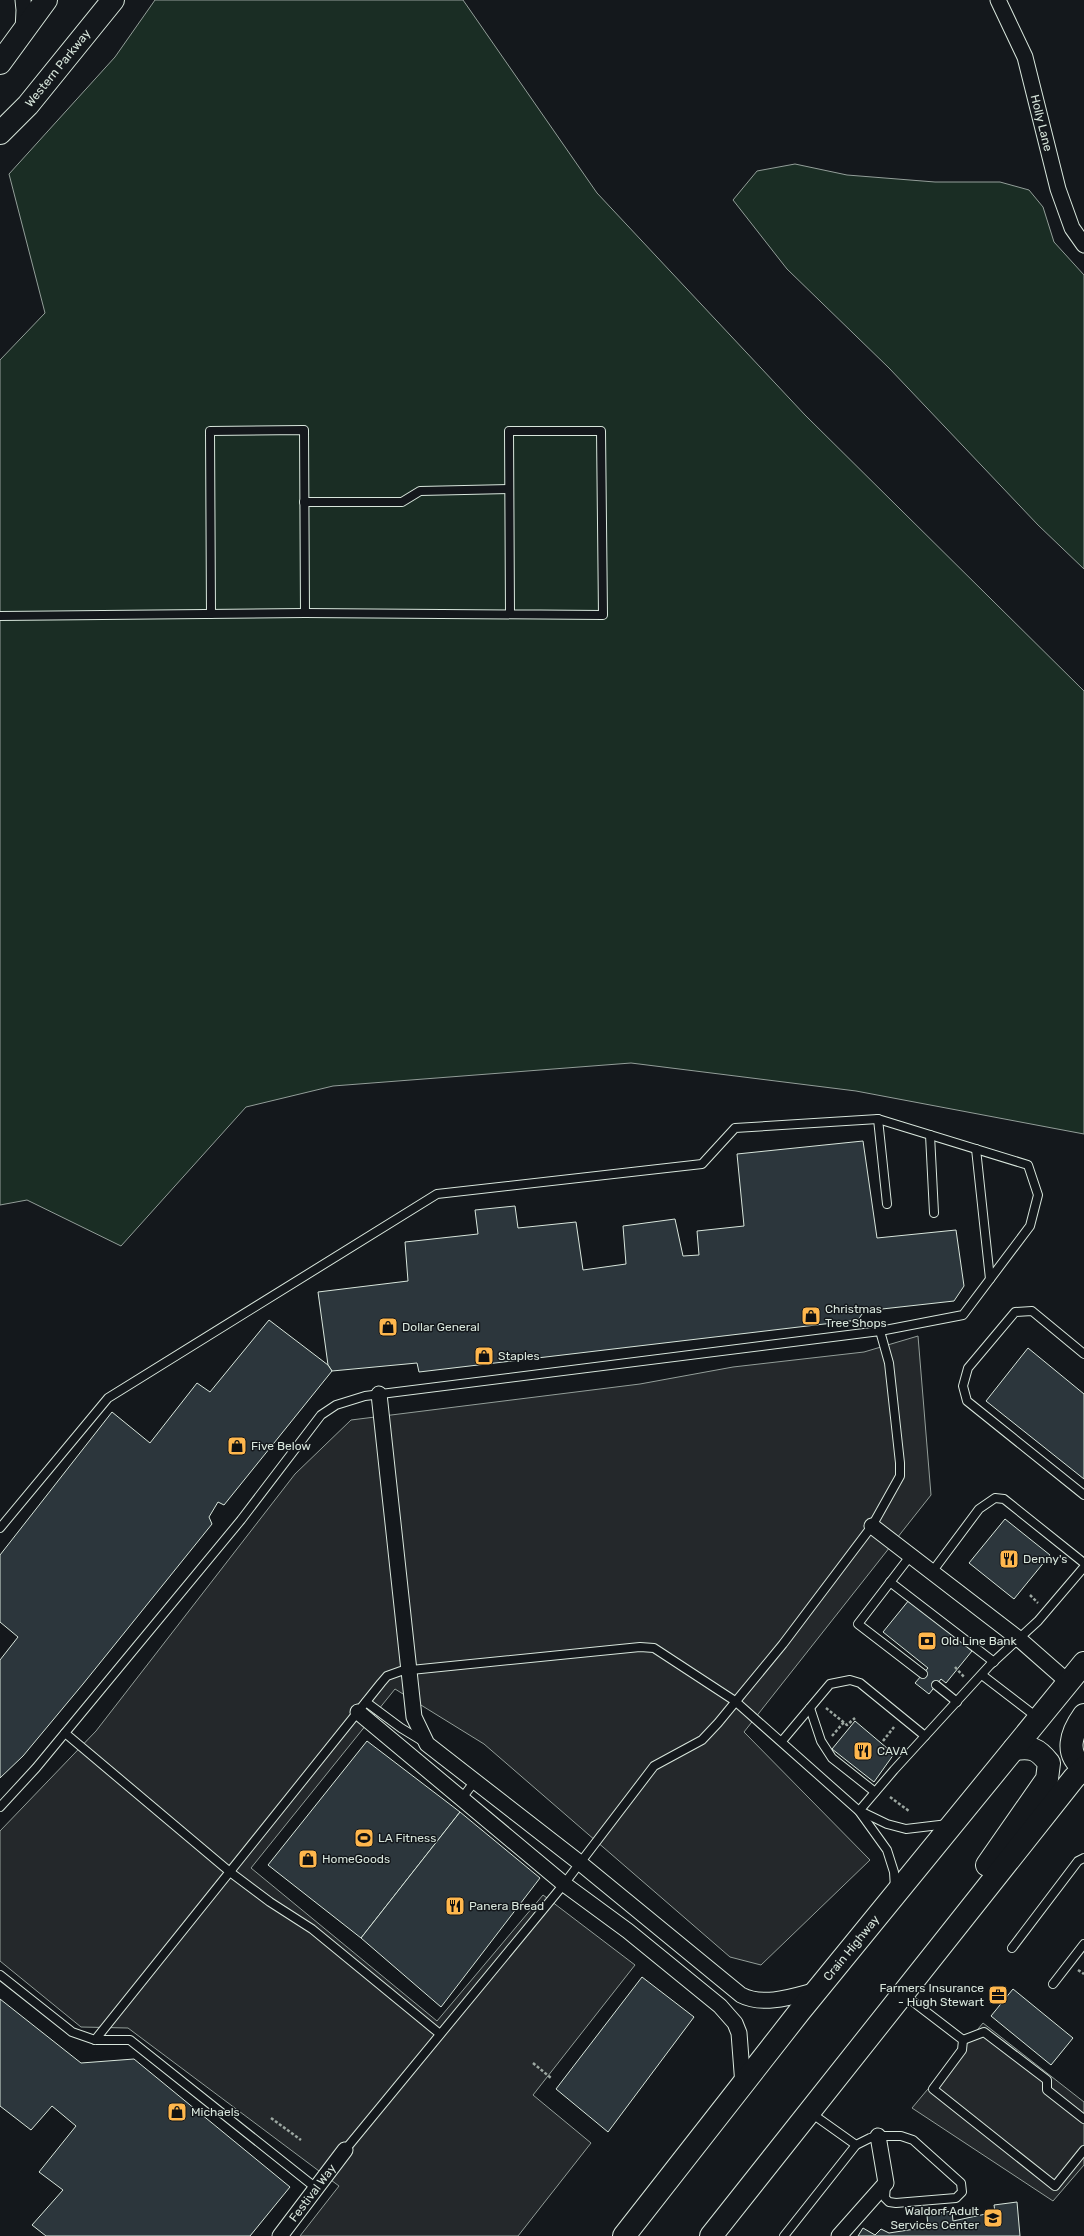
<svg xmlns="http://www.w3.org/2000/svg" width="1084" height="2236" viewBox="0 0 1084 2236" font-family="Rubik,sans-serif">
<rect width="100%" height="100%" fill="#14181c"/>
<g fill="#1a2d24" stroke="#939e99">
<path d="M155,0H463L597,193L805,415L1084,691V1134L856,1091L631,1063L333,1086L246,1107L121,1246L27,1200L0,1205V360L45,313L9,174L115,57Z"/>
<path d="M795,164L847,175L935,182H1000L1029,190L1043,207L1054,242L1084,275V569L1038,525L889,368L787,269L733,200L757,171Z"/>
</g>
<g fill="#24282b" stroke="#939e99">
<path d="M918,1336L931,1495L744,1732L870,1860L761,1965L730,1957L484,1744L395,1689L251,1868L437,2021L543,1895L635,1965L533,2095L591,2143L518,2236H300L339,2186L128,2028L81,2027L0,1961V1831L96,1731L295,1474L351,1420L640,1384L733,1367L864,1352Z"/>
<path d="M983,2023L1084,2102V2165L1053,2201L912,2108Z"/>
</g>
<g fill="#2c363c" stroke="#d8e6dc">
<path d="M863,1141L877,1238L956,1230L964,1286L954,1301L864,1311L858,1320L419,1372L417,1363L332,1371L328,1365L318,1292L408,1281L405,1242L478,1234L475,1210L515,1206L518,1228L576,1222L583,1270L626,1264L623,1226L675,1219L683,1256L699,1255L697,1231L744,1226L737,1154Z"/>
<path d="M269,1320L328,1365L332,1371L224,1505L218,1502L209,1517L212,1524L83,1684L23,1756L0,1778V1660L18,1637L0,1622V1555L112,1412L150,1443L197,1383L210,1392Z"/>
<path d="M1028,1348L1084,1394V1479L986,1401Z"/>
<path d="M1005,1519L1050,1555L1014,1599L969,1563Z"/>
<path d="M909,1600L972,1651L946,1683L941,1679L929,1694L915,1683L928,1668L883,1632Z"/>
<path d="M855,1721L894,1754L874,1782L832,1749Z"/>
<path d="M367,1741L460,1812L361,1938L268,1865Z"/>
<path d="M460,1812L540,1878L441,2007L361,1938Z"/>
<path d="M642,1977L694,2017L608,2132L556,2089Z"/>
<path d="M1013,1989L1073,2038L1051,2065L991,2016Z"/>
<path d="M0,1999L81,2063L134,2059L290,2187L250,2236H46L32,2225L63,2190L39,2172L76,2126L52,2106L31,2130L0,2106Z"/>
<path d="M1017,2202L1020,2236H858L863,2228L875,2235L881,2229L889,2233L928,2227L927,2215L952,2211L953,2221L995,2212L994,2205Z"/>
</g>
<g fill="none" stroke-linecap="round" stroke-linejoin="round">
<defs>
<g id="lane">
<path d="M304,502H402L420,491L509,489"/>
<path d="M211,614L210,431L304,430L305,613"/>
<path d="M0,616L305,613L603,615L601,431H509L510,614"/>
<path d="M878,1119L887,1204"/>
<path d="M930,1135L934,1213"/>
<path d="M976,1149L990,1279"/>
<path d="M1084,1354L1032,1311L1015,1312L968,1368L963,1386L967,1401L1084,1495"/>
<path d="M0,1528L108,1398L437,1194L702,1164L735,1128L878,1119L1028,1165L1038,1195L1030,1226L963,1315L880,1331"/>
<path d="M911,1555L858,1624L923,1674"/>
<path d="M932,1572L979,1509L995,1498L1004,1499L1084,1563"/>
<path d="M890,1582L994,1662"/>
<path d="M982,1675L1038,1718"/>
<path d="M936,1685L957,1702"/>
<path d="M366,1702L401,1728L424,1742"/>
<path d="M810,1708L821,1741L832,1758L875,1792"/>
<path d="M65,1733L230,1872L270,1902L312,1929L440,2034"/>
<path d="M782,1741L830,1684L850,1680L860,1683L925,1736"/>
<path d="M462,1798L475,1781"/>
<path d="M0,1807L36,1768L241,1520L321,1415L336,1405L365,1396L880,1331L889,1363L900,1463V1476L872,1526L783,1644L718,1723L702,1740L654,1766L564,1884L345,2150"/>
<path d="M859,1811L894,1770L990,1665L1038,1621L1084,1567"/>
<path d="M860,1811L887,1824L906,1829L948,1824"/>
<path d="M1012,1948L1078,1861L1084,1858"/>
<path d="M0,1975L72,2032L95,2040H130L316,2188"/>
<path d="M1053,1984L1084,1944"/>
<path d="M903,1994L963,2040L962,2050L933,2089L1055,2186L1084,2150"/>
<path d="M95,2040L381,1683L387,1676L401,1671L640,1647L654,1648L735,1701L859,1811L887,1850L894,1872L895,1888"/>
<path d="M963,2040L984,2032L1047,2080V2090L1084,2119"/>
<path d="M811,2113L856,2145"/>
<path d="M784,2236L856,2145L870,2138L878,2136H901L913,2140L961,2183L962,2192L956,2198L896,2203L889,2202L885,2198L886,2185"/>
</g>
<g id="street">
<path id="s1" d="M998,0L1025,57L1058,189L1072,228L1084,245"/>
<path d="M23,31L24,10L23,0"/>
<path d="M379,1394L414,1717L427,1744L580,1863L741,1995C764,2007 794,1996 817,1990"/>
<path d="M872,1526L1019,1639L1068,1682"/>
<path d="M358,1712L564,1884L628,1931L720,2006L735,2023L739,2033L743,2085"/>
<path id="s2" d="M280,2236L345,2150"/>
<path d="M839,2236L886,2183L878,2136"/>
</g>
<g id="secondary">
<path d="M0,63L46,0"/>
<path id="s3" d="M0,133L28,105L113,0"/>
</g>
<g id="highway">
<path d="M1084,1768C1064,1754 1071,1733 1084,1715"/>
<path d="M987,1865L1047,1779L1049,1763C1037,1748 1032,1747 1014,1749"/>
<path id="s4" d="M624,2236L800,2011L1084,1663"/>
<path d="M711,2236L1074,1778L1084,1768"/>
</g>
</defs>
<use href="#lane" stroke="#d8e6dc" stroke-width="10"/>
<use href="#street" stroke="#d8e6dc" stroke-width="17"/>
<use href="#secondary" stroke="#d8e6dc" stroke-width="24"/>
<use href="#highway" stroke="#d8e6dc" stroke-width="24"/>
<g stroke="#9da8a2" stroke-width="2.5" stroke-dasharray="3 2" stroke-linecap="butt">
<path d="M1030,1595L1038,1603"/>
<path d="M955,1667L964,1677"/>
<path d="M826,1708L847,1725L855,1718"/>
<path d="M832,1736L844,1722"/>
<path d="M883,1741L894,1727"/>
<path d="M890,1797L909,1811"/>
<path d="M1078,1970L1084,1974"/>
<path d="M533,2063L551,2078"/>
<path d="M271,2118L301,2140"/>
</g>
<use href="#lane" stroke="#14181c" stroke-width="8"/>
<use href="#street" stroke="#14181c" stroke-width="15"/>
<use href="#secondary" stroke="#14181c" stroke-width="22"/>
<use href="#highway" stroke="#14181c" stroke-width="22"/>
</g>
<defs>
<symbol id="shop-square" viewBox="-11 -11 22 22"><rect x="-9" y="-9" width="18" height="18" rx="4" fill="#ffb74d" stroke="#14181c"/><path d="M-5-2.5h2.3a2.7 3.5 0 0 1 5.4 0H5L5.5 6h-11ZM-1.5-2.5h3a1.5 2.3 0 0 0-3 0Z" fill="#111"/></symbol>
<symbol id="restaurant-square" viewBox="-11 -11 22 22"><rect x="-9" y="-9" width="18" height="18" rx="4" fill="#ffb74d" stroke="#14181c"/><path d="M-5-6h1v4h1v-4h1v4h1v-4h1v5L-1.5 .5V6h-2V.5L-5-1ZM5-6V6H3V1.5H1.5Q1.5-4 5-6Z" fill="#111"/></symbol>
<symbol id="bank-square" viewBox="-11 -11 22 22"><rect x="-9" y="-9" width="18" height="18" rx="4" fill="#ffb74d" stroke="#14181c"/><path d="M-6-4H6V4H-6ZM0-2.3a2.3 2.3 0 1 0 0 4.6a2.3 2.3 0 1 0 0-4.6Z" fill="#111"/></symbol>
<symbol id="stadium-square" viewBox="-11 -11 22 22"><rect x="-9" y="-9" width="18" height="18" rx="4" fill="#ffb74d" stroke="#14181c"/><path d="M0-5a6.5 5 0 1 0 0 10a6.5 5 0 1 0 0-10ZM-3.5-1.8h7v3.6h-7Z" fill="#111"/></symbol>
<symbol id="office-square" viewBox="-11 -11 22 22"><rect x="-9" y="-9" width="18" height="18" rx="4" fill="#ffb74d" stroke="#14181c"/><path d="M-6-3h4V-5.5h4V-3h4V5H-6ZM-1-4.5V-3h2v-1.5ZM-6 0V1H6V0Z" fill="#111"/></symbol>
<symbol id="school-square" viewBox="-11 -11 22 22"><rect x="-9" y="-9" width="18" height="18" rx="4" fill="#ffb74d" stroke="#14181c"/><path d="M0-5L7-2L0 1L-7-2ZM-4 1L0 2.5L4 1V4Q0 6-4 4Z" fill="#111"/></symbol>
</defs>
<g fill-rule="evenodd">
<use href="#shop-square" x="800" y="1305" width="22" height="22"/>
<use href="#shop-square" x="377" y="1316" width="22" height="22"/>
<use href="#shop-square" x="473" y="1345" width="22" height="22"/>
<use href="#shop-square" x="226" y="1435" width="22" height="22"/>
<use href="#restaurant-square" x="998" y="1548" width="22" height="22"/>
<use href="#bank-square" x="916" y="1630" width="22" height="22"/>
<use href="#restaurant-square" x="852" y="1740" width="22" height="22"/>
<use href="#stadium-square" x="353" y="1827" width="22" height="22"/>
<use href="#shop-square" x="297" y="1848" width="22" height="22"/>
<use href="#restaurant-square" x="444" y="1895" width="22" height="22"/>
<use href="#office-square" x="987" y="1984" width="22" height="22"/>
<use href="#shop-square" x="166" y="2101" width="22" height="22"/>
<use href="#school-square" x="982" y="2207" width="22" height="22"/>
</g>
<g text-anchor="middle" stroke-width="3" stroke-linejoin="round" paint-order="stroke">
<g font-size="12" fill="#d8e6dc" stroke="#14181c">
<text dy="4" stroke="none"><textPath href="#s3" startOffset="87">Western Parkway</textPath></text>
<text dy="4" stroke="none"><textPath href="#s1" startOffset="131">Holly Lane</textPath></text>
<text dy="4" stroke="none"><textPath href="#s4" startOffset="367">Crain Highway</textPath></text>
<text dy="4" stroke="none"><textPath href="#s2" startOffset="54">Festival Way</textPath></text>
</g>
<g font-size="12" fill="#d8e6dc" stroke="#14181c" text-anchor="start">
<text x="825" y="1313">Christmas<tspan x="825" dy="14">Tree Shops</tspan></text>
<text x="402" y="1331">Dollar General</text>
<text x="498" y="1360">Staples</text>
<text x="251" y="1450">Five Below</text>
<text x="1023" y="1563">Denny's</text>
<text x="941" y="1645">Old Line Bank</text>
<text x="877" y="1755">CAVA</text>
<text x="378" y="1842">LA Fitness</text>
<text x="322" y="1863">HomeGoods</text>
<text x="469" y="1910">Panera Bread</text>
<text x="984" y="1992" text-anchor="end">Farmers Insurance<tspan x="984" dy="14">- Hugh Stewart</tspan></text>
<text x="191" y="2116">Michaels</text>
<text x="979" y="2215" text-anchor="end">Waldorf Adult<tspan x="979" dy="14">Services Center</tspan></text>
</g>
</g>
</svg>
